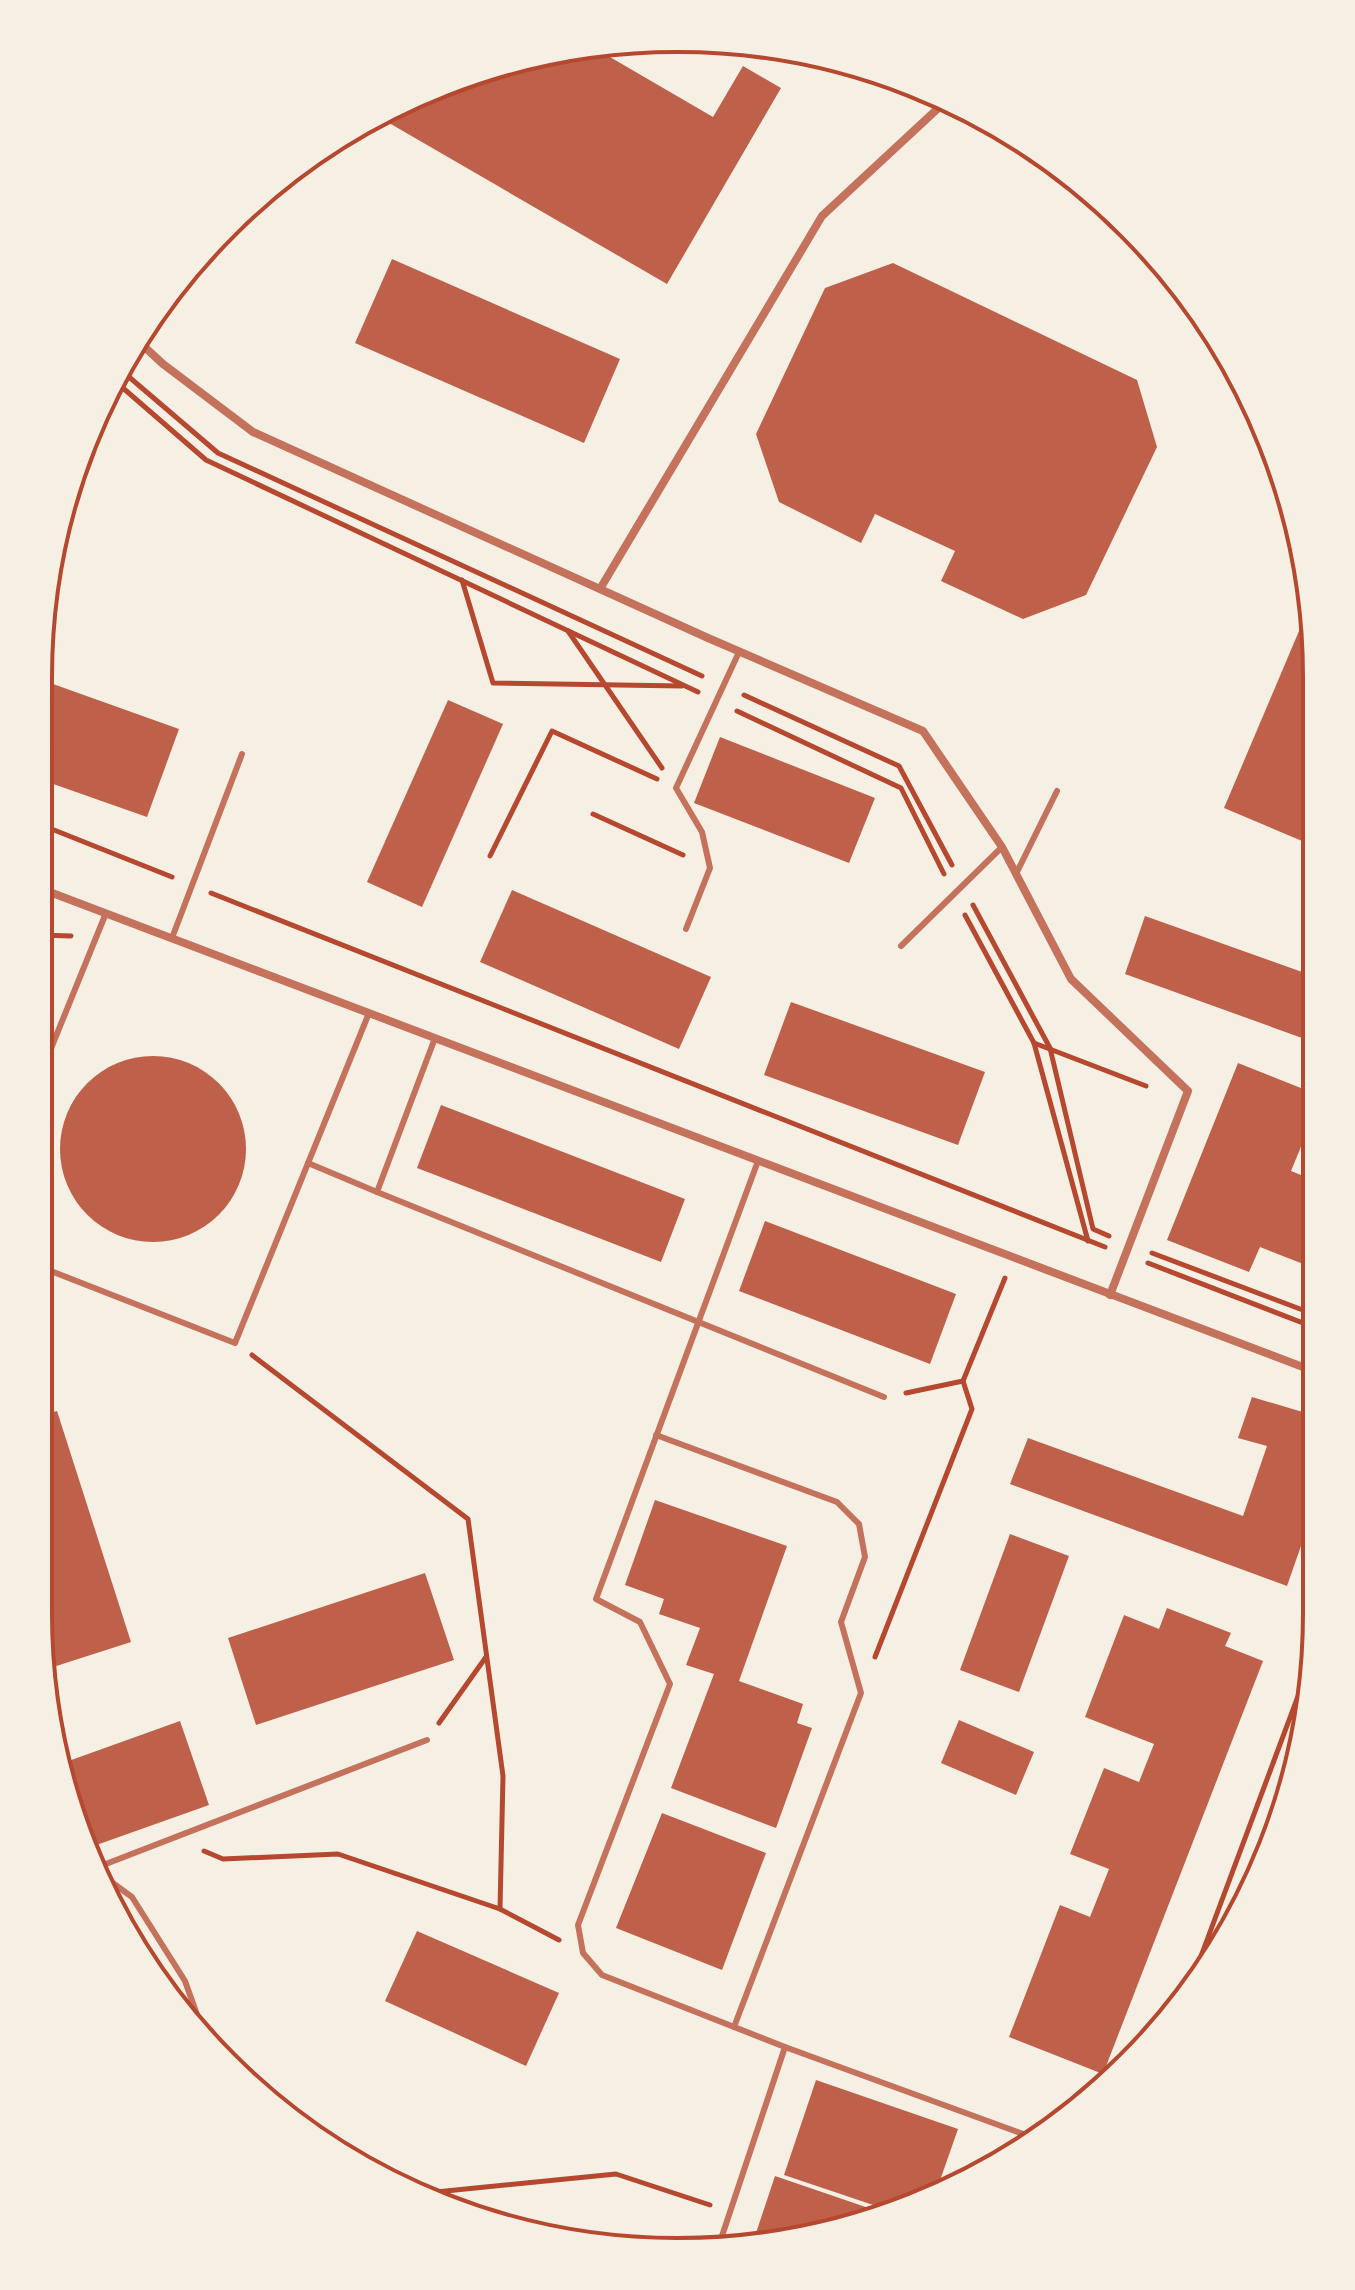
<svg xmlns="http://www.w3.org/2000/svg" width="1355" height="2290" viewBox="0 0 1355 2290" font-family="Inter,sans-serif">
<rect width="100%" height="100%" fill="#f6efe4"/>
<g fill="#bf614a">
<path d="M591,46L713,117L743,66L781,88L667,284L377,116L433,87L553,50Z"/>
<path d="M392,259L620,359L584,443L355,343Z"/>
<path d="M893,263L1137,380L1157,447L1086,595L1023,619L941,581L955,551L875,514L861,543L779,502L756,434L825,288Z"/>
<path d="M1310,605L1316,635V841L1314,846L1224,808Z"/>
<path d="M39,679L179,729L147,817L39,779Z"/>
<path d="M448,700L503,724L422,907L367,882Z"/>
<path d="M720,737L875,798L849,863L694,803Z"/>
<path d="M512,890L711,977L679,1049L480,962Z"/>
<path d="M1145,916L1316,977V1043L1125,974Z"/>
<path d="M791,1002L985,1072L958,1145L764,1075Z"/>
<circle cx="153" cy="1149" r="93"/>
<path d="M1238,1063L1316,1094V1110L1291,1171L1316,1181V1269L1260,1247L1249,1272L1167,1240Z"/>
<path d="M441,1105L685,1199L661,1262L417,1168Z"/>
<path d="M765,1221L956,1294L930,1364L739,1291Z"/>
<path d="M1252,1397L1316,1416V1503L1287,1586L1010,1484L1028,1438L1243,1516L1267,1446L1238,1438Z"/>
<path d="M57,1411L131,1642L47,1669L38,1612V1416Z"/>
<path d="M655,1500L787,1546L739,1681L803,1704L797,1723L812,1728L776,1828L671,1788L714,1674L686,1665L700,1628L659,1614L664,1599L625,1585Z"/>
<path d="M1010,1534L1069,1556L1019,1692L960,1670Z"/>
<path d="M425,1573L454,1660L256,1725L228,1638Z"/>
<path d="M1167,1608L1231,1633L1225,1646L1263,1661L1103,2074L1009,2037L1060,1905L1090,1917L1109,1869L1070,1854L1104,1768L1139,1782L1154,1744L1085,1717L1124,1615L1159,1629Z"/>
<path d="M959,1720L1034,1752L1016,1795L941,1763Z"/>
<path d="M180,1721L209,1805L88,1848L72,1818L63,1763Z"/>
<path d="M662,1813L766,1853L722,1970L616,1928Z"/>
<path d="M417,1931L559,1993L526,2066L385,2001Z"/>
<path d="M816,2080L958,2129L937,2189L894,2212L784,2175Z"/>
<path d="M775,2176L889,2215L883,2218L754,2239Z"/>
</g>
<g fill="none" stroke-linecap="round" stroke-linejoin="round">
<g stroke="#b5482f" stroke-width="5">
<path d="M122,371L218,453L702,676"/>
<path d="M116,382L206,460L698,692"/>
<path d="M462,580L493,683L682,686"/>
<path d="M568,631L662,768"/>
<path d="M744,695L899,766L952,865"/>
<path d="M737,711L901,788L944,874"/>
<path d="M593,814L683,855"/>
<path d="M39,824L172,877"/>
<path d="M490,856L552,731L657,779"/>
<path d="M211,893L1105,1247"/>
<path d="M973,905L1050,1048L1093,1229L1109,1236"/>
<path d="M965,915L1034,1043L1088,1241"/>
<path d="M39,935L71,936"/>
<path d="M1034,1043L1146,1086"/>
<path d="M1152,1253L1316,1315"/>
<path d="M1148,1263L1316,1328"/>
<path d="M252,1355L468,1519L503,1776L500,1909L559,1940"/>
<path d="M906,1393L963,1381L1005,1278"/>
<path d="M875,1657L972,1409L963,1381"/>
<path d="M439,1723L486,1657"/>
<path d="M204,1851L223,1859L338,1854L500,1909"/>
<path d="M1188,1991L1316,1648"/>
<path d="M426,2193L616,2174L710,2205"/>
</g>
<g stroke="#c5725c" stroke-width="6">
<path d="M1016,874L1057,791"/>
<path d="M686,929L710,868L702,832L676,788L739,652"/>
<path d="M172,938L242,754"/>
<path d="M901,946L1002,847"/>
<path d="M435,1038L377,1192L884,1397"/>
<path d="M39,1078L106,913"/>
<path d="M758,1161L596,1599L640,1622L670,1684L578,1925L583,1953L602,1975L785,2047"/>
<path d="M308,1163L377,1192"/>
<path d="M38,1266L235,1343L369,1013"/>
<path d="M656,1435L837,1502L859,1524L865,1557L841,1622L861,1693L734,2027"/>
<path d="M98,1867L427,1740"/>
<path d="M103,1876L132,1897L185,1981L205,2037"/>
<path d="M719,2245L785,2047L1034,2138"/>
</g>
<g stroke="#c5725c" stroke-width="8">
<path d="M137,340L163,364L253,432L708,638L923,731L1002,847L1071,979L1188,1091L1110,1295"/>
<path d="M600,589L822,216L947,100"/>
<path d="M39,888L1316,1372"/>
</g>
</g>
<path d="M0 0H1355V2290H0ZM677 52H678A625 625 0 0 1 1303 677V1613A625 625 0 0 1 678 2238H677A625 625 0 0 1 52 1613V677A625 625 0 0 1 677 52Z" fill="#f6efe4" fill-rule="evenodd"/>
<path fill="none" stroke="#b5482f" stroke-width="4" d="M677 52H678A625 625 0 0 1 1303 677V1613A625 625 0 0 1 678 2238H677A625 625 0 0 1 52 1613V677A625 625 0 0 1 677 52Z"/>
</svg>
